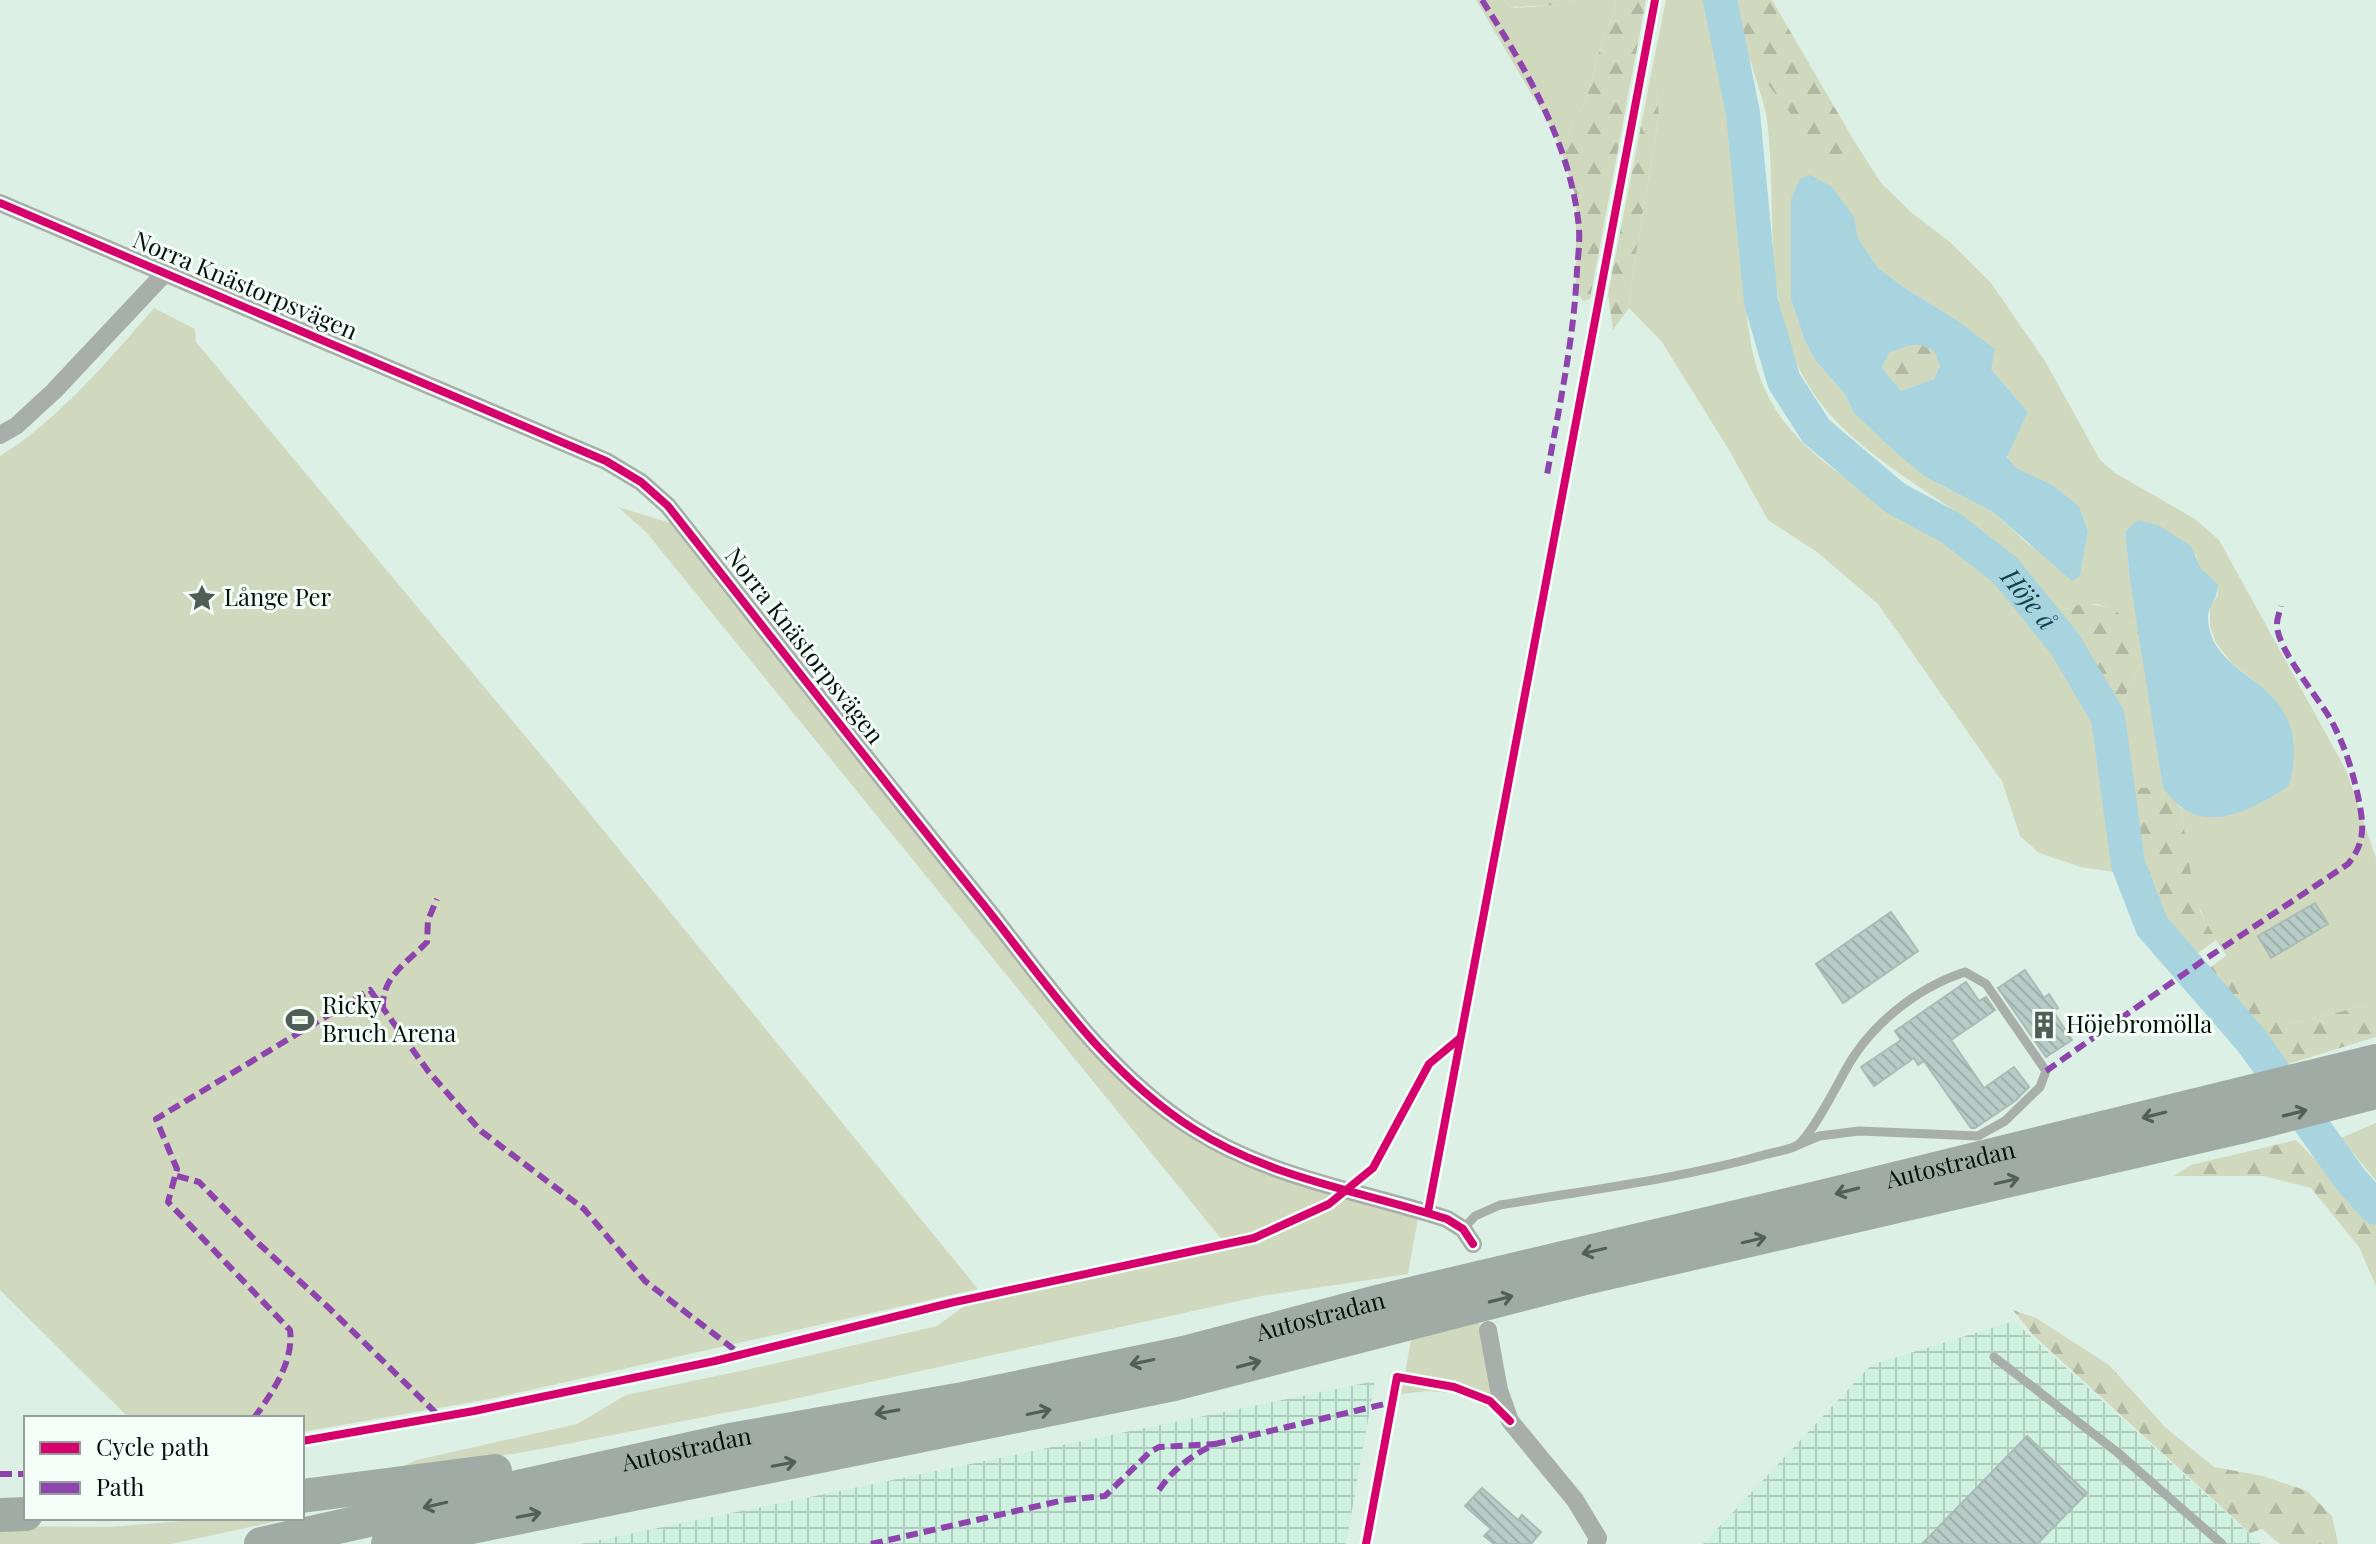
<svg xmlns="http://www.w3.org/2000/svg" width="2376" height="1544" viewBox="0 0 2376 1544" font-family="'Playfair Display',serif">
<defs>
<pattern id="industrial-grid" width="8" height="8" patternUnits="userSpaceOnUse" patternTransform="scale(2)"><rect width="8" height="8" fill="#cff1e0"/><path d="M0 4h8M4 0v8" fill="none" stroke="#b0cebf"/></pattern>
<pattern id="forest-firs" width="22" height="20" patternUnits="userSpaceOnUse" patternTransform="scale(2)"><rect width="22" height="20" fill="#d0d9be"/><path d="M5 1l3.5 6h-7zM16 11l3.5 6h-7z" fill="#b1b9a2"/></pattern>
<pattern id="building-back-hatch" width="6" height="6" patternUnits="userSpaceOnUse" patternTransform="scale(2)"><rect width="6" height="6" fill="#b9cdc8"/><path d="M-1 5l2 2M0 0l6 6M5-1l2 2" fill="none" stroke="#9dafaa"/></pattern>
</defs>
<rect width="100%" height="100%" fill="#dcf0e6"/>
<g fill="url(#industrial-grid)">
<path d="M2014,1321L2261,1544H1703L1871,1365Z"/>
<path d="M1375,1381L1346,1544H580Z"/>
</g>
<g fill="#d0d9be" fill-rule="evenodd">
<path d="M1476,0H1502L1514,8L1559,5L1573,0H1614L1616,8L1601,46L1586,100L1560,147L1552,129Z"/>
<path d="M1666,0H1709C1729,74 1737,151 1742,227C1746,283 1742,342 1767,394C1795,451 1854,484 1906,517C1935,535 1965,552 1991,575C2021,601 2078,687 2093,724C2111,770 2113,825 2120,873L2081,867L2039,853L2020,836L2002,781L1878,604L1817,552L1768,520L1729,450L1662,342L1629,308L1632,278L1659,114L1653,64Z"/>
<path d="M1751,62L1796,119L1845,156L1853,139L1881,183L1912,213L1950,242L1991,283L2045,361L2100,460L2115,473L2195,519L2219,540L2346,770L2376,858V1003L2286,1025C2259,992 2216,952 2201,911C2188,879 2186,841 2181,808C2226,824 2252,810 2289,786L2258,684L2232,663L2216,643L2210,626V605L2218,596V584L2200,569L2196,555L2125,531L2130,580L2139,629C2102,601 2098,598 2054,613C2006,512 1865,481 1807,383C1760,303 1778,208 1767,120C1764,101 1756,81 1751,62ZM1854,217L1858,238L1878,268L1905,288L1955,319L1991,369L2028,412L2007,456L2015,468L2054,486L2079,506L2088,531L2080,576L2028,544L1993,512L1924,476L1854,413L1845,394L1816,361L1805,341L1791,299Z"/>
<path d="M154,308L195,329L196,342L582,804L978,1289L490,1399L302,1432V1418H129L0,1290V456C58,420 109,360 154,308Z"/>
<path d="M618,507L674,524L1050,1003L1197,1139L1418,1218L1408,1274L1261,1296L780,1402L546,1448L374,1478L417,1460L577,1424L626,1395L764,1366L937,1326L981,1294L1223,1241L646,532Z"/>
<path d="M2144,656L2163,788H2131L2125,801L2124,751L2116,715Z"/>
<path d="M2376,1123V1181L2341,1138Z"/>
<path d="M1479,1322L1499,1414L1459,1394L1429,1391L1401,1394L1412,1335Z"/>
<path d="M219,1518H292L171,1544H0V1526L109,1527Z"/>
</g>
<g fill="url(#forest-firs)">
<path d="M1502,0H1573L1559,5L1513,7Z"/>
<path d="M1614,0H1646L1590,299L1583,301L1576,289V198L1560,147L1586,100L1601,46L1616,8Z"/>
<path d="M1732,0H1772L1853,139L1845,156L1838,165L1819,151L1751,62L1743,46Z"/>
<path d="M1653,64L1659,114L1632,278L1629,308L1613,330L1608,294Z"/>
<path d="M1910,345H1922L1934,351L1940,366L1934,379L1901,391L1882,368L1889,353Z"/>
<path d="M2085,603L2111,608L2139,629L2144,656L2116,715C2101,679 2082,641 2054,613Z"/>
<path d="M2131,788H2163L2181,808L2190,869L2200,911L2216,940L2190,959L2162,921L2140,878L2125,801Z"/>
<path d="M2228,954L2286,1025L2376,1003V1037L2284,1065L2206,971Z"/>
<path d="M2296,1140L2355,1200L2376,1226V1286L2359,1247L2311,1188L2263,1176H2174L2191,1165Z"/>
<path d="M2013,1310L2036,1318L2109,1365L2166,1428L2214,1467L2263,1476L2307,1491L2332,1516L2338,1544H2280L2262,1529L2250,1533L2033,1335Z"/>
</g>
<g fill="#a7d4de" fill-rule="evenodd">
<path d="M1810,175L1832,187L1854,217L1858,238L1878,268L1905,288L1955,319L1995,349L1991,369L2028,412L2007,457L2016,468L2054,486L2079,506L2088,531L2080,576L2072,581L1993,512L1924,476L1898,454L1854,413L1845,394L1816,361L1805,341L1791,299V199L1800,179ZM1910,345H1922L1934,351L1940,366L1934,379L1901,391L1882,368L1889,353Z"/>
<path d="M2138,520L2158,525L2191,546L2201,569L2218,584C2218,600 2208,604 2208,619C2212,687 2317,674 2289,786C2260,805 2215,832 2181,807C2174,802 2168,794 2163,788L2130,580L2125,532Z"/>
</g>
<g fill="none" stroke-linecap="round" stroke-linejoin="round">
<path stroke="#a7d4de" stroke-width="34" id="s1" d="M1720,0L1743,113L1761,302L1784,381L1816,431L1895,498L1951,528L2005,570L2065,644L2108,717L2128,864L2152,926L2251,1040L2351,1180L2376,1208"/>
</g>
<g fill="url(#building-back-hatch)" stroke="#a9bbb6" stroke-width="2">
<path d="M2315,903L2328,924L2271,958L2258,936Z"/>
<path d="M1891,912L1918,951L1843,1003L1816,964Z"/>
<path d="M2025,970L2044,998L2049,994L2058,1008L2053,1011L2072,1040L2046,1057L1998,988Z"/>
<path d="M1966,982L1979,1001L1986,997L1995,1010L1951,1040L1984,1088L2014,1067L2029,1087L2015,1101L1975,1128H1971L1924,1061L1918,1065L1914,1058L1874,1086L1861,1067L1901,1040L1895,1031Z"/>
<path d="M2027,1436L2087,1493L2037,1544H1922Z"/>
<path d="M1482,1488L1518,1520L1522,1515L1541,1532L1531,1544H1494L1484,1536L1491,1529L1465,1506Z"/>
</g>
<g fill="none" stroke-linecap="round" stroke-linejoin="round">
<g stroke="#a8aea9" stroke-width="9">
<path d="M1463,1229L1475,1216L1500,1205C1588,1190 1679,1179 1764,1155C1774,1152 1792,1150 1799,1144C1813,1132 1835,1089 1845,1071C1869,1026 1916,988 1965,972L1986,984L2046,1071L2040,1087L2005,1121L1978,1136L1859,1131L1819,1136L1798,1145"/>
<path d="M1994,1357L2117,1452L2222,1544"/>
</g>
<g stroke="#a8aea9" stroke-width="18">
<path d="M0,203L606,461L641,482L668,506C773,639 877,773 983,904C1046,983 1106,1073 1192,1128C1269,1178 1361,1191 1447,1219L1463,1229L1473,1244"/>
<path d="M0,435L16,426L54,391L165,273"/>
<path d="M1488,1330L1499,1390L1510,1421L1575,1500L1598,1538L1596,1544"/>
</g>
<g stroke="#a0aba5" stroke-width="34">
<path d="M302,1496L495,1471"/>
<path d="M0,1515L26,1514"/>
<path id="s2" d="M261,1544L730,1440L963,1399L1184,1353L1381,1301L1821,1197L2376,1061"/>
<path d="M388,1544L1174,1384L1581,1279L2240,1127L2376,1092"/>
</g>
<g stroke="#8e44ad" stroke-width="6" stroke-dasharray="12 6" stroke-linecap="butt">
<path d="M1482,0C1526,69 1571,144 1579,228C1580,242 1578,257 1577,270C1574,340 1559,407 1547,475"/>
<path d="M383,1008C381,977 408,962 427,942L428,920L437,899"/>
<path d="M2046,1071L2201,962L2348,864C2365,843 2364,827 2359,801C2353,772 2345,746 2331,720C2318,697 2276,648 2277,624C2277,618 2280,611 2281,606"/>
<path d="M177,1176L199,1182L257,1242L329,1308L440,1417"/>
<path d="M254,1418C272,1393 294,1362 290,1330L168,1202L177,1169L156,1119L370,990L428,1071L481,1131L584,1209L645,1281L740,1354"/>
<path d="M0,1474H26"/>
<path d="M1159,1490C1173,1469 1192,1455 1215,1444L1393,1402"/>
<path d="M871,1544L1064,1500L1105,1496L1150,1452L1159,1447L1215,1444"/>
</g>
<defs>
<g id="cycleway">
<path d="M0,203L606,461L641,482L668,506C773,639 877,773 983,904C1046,983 1106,1073 1192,1128C1269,1178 1361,1191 1447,1219L1463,1229L1473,1244"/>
<path d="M1428,1212L1655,0"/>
<path d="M302,1441L474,1411L715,1361L950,1303L1254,1238L1329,1204L1373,1168L1429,1064L1460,1038"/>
<path d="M1366,1544L1397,1377L1454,1387L1490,1401L1510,1421"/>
</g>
</defs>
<use href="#cycleway" stroke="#f6fefa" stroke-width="13"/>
<use href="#cycleway" stroke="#d6006c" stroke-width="8"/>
</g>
<defs><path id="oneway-shaft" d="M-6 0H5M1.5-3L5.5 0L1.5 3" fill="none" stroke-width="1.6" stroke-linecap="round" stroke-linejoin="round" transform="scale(2)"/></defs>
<g stroke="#525e58">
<use href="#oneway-shaft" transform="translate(2295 1113) rotate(-14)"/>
<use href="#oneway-shaft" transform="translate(2154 1115) rotate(166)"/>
<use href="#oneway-shaft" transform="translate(2007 1181) rotate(-13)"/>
<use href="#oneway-shaft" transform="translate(1847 1191) rotate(166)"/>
<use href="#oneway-shaft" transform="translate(1754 1240) rotate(-13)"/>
<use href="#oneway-shaft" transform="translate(1594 1251) rotate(167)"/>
<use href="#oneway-shaft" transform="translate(1501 1299) rotate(-14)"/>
<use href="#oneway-shaft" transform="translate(1142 1362) rotate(168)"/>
<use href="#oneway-shaft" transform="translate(1249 1364) rotate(-15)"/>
<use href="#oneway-shaft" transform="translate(887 1412) rotate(170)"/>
<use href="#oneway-shaft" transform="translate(1039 1412) rotate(-12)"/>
<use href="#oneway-shaft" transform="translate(784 1464) rotate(-11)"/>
<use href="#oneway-shaft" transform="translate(435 1505) rotate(167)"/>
<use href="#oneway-shaft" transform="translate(529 1515) rotate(-11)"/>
</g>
<defs>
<symbol id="sight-bare" viewBox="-9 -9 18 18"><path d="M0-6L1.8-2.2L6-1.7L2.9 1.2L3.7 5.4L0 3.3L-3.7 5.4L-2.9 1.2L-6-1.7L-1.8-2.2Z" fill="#505e57" stroke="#f6fefa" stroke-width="2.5" paint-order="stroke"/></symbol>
<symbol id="stadium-bare" viewBox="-9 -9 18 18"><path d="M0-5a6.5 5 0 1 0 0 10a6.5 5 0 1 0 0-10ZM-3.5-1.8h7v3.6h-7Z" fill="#505e57" stroke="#f6fefa" stroke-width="2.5" paint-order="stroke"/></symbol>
<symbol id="building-bare" viewBox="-9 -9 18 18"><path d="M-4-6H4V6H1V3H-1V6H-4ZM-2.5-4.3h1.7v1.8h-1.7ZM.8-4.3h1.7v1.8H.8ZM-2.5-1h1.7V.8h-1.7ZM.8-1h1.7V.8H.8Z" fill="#505e57" stroke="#f6fefa" stroke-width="2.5" paint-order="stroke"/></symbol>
</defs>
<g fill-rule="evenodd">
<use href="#sight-bare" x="182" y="578" width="40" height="40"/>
<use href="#stadium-bare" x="280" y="1000" width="40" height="40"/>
<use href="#building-bare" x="2024" y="1005" width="40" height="40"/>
</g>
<g text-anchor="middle" stroke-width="6" stroke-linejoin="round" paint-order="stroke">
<g font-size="24" fill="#04100a" stroke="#f6fefa">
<text transform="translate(245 286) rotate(23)" y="8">Norra Knästorpsvägen</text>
<text transform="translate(804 646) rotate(52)" y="8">Norra Knästorpsvägen</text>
<text dy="8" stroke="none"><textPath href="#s2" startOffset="1732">Autostradan</textPath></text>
<text dy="8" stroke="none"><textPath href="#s2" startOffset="1084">Autostradan</textPath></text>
<text dy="8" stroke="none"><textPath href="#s2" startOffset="436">Autostradan</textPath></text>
</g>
<g font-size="24" fill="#04100a" stroke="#f6fefa" text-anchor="start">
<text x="224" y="606">Långe Per</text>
<text x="322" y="1014">Ricky<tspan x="322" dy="28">Bruch Arena</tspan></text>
<text x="2066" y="1033">Höjebromölla</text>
</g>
<g font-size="26" font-style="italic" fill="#0f414f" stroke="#f6fefa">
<text dy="9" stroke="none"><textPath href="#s1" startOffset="720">Höje å</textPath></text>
</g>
</g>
<rect x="24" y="1416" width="280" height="104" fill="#f6fefa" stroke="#959f9a" stroke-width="2"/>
<rect x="40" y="1442" width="40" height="12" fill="#d6006c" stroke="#959f9a" stroke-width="2"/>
<text x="96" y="1456" font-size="24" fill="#04100a">Cycle path</text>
<rect x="40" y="1482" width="40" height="12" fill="#8e44ad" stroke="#959f9a" stroke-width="2"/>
<text x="96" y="1496" font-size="24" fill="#04100a">Path</text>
</svg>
